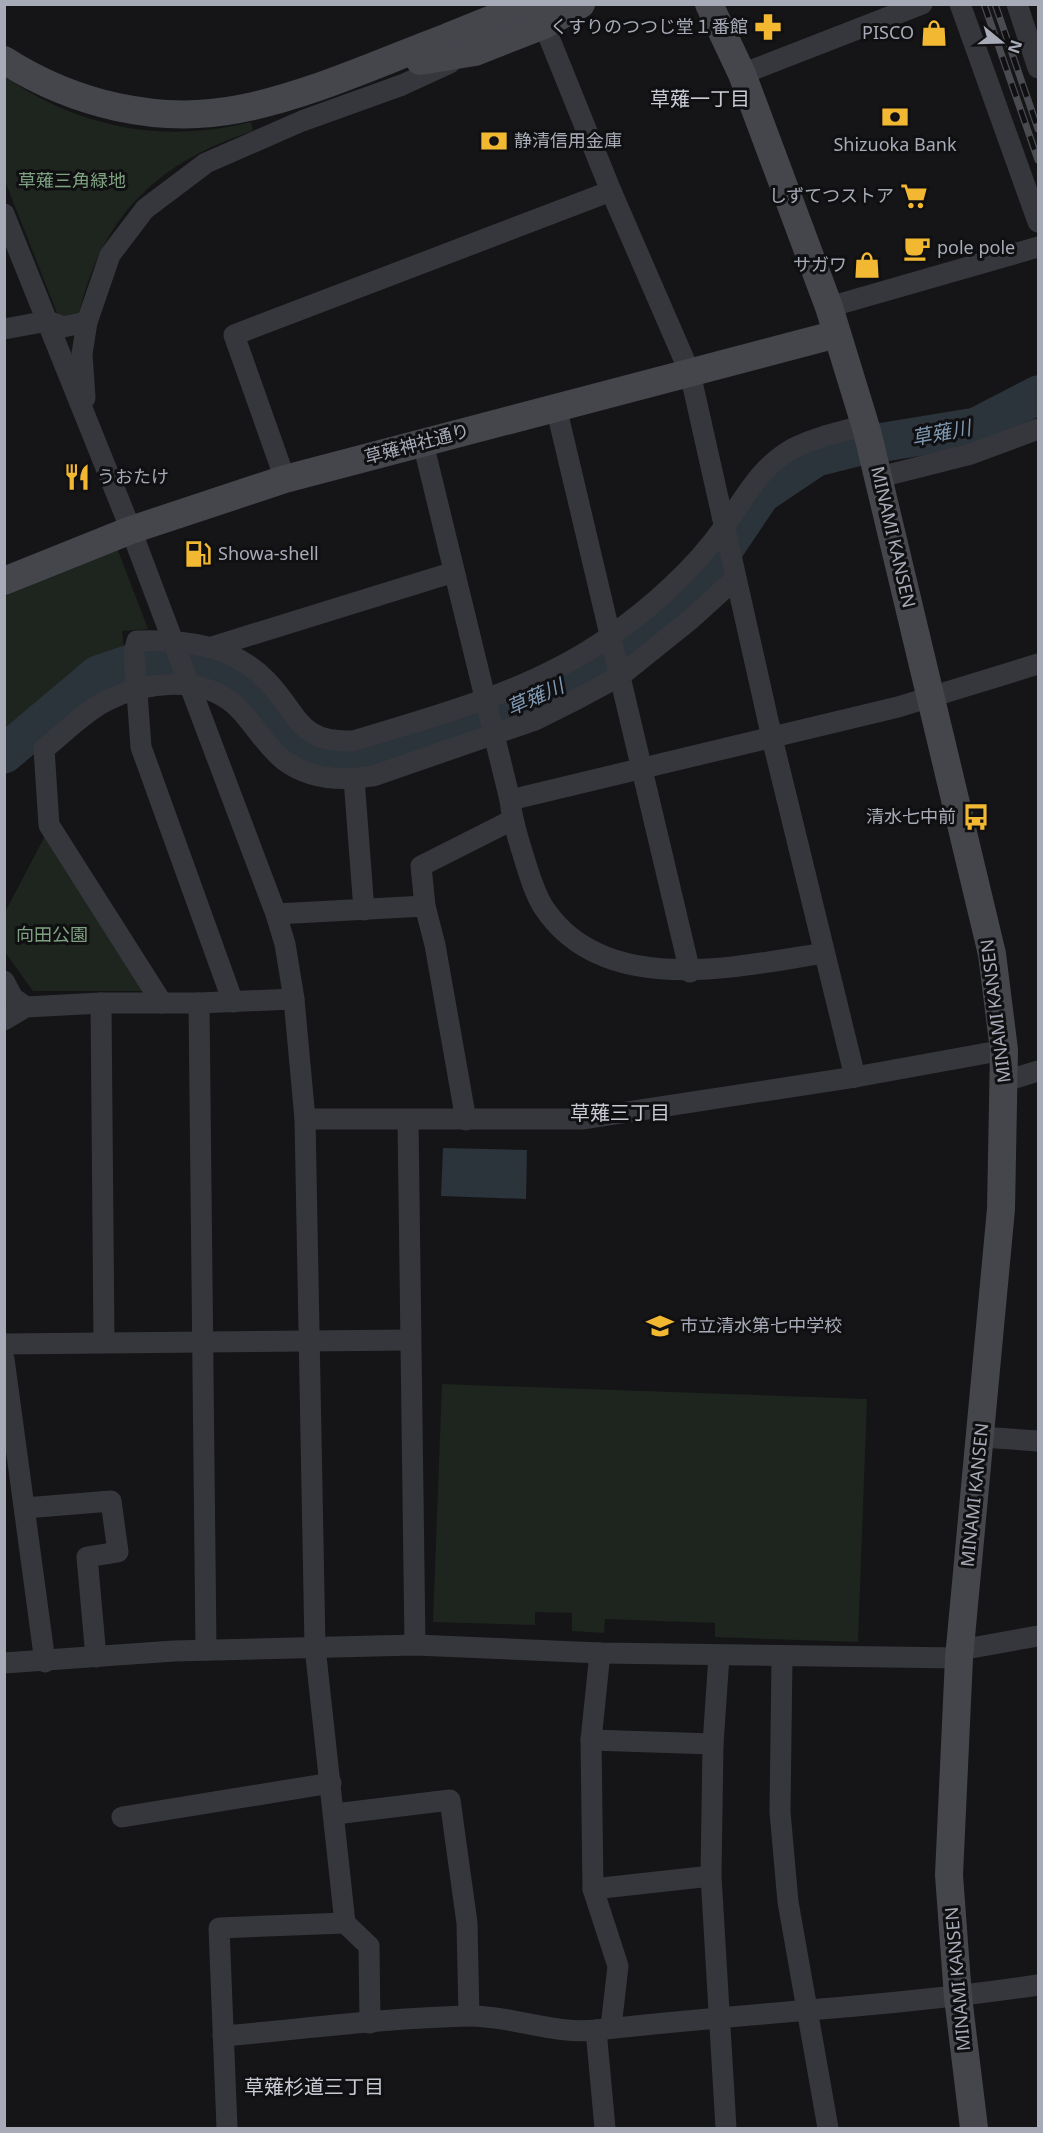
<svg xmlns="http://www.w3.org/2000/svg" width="1043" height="2133" viewBox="0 0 1043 2133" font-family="'Noto Sans','Noto Sans JP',sans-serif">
<rect width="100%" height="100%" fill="#151517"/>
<g fill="#1d251e">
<path d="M5,77C81,128 161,144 251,122L253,131C157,162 100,217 78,318H59L5,181Z"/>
<path d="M117,548L148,629L122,631L124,647L81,669L5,731V596Z"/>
<path d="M46,834L143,991H33L5,952L4,914Z"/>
<path d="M442,1384L867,1399L858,1642L715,1637V1623L605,1619L604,1633L572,1631V1613L535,1612V1625L433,1622Z"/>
</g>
<path fill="#2b333b" d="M443,1148L527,1150L526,1199L441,1196Z"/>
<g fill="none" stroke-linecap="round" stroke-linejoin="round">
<path stroke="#2b333b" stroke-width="39" d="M4,754L98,675L151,657L182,658L233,679L268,703L316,757L351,762L542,699L632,644L707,574L761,494L816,457L860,446L976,427L1038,395"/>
<g stroke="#36373c" stroke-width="21">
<path d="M960,4L1038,222"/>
<path d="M1017,4L1038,68"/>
<path d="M544,25L611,191L690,373L772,738L855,1077"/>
<path d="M742,74L922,4"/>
<path d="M4,214L131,530L276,914L285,944L294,999L305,1119L315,1647L345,1923L219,1928L227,2128"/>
<path d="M829,307L1038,247"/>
<path d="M4,329L48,321L63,327L87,322"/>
<path d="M85,398L82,354L87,322L110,255L145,209L206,163L302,121L402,85L450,63"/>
<path d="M556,407L690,972"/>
<path d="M423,443L510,800C512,822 519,841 525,861C530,877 535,894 544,908C604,998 736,967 824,953"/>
<path d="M880,477L971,454L1038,429"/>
<path d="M285,479L234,335L611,191"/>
<path d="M212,647L454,572"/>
<path d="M354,779L364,910"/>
<path d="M510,800L898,707L1038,664"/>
<path d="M276,914L425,906"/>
<path d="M4,981L13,998L26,1007"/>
<path d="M233,1002L141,747L134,652L137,641C185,639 233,645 268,682C300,716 298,743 353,741C442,714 532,691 609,637C651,608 695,568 724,527C745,498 759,468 792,449C815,437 841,432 866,425"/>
<path d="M101,1003L104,1342"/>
<path d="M162,1003L49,825L44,749C63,734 84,712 106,701C145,682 201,674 236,706C254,723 265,746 285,761C311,780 343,781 373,776L535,720L577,699L620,676L691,619L735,579"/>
<path d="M199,1003L206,1650"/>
<path d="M4,1020L26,1007L101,1003H199L294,999"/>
<path d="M1005,1081L1038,1071"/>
<path d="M305,1119H582L855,1077L1004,1050"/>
<path d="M408,1120L415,1645"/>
<path d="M466,1120L435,945L425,906L421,866L512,820"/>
<path d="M4,1344L410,1340"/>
<path d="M4,1359L45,1662"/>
<path d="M981,1437L1038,1441"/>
<path d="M25,1508L111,1501L118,1552L87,1557L96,1657"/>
<path d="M960,1650L1038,1636"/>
<path d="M600,1653L591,1740L593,1889L618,1966L611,2027"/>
<path d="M719,1656L713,1744L711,1876L726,2128"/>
<path d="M782,1657L780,1812L788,1902L828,2128"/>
<path d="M4,1663L174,1651L415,1645L600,1653L959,1658"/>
<path d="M591,1740L713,1744"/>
<path d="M335,1814L450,1800L467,1923L469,2016"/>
<path d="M122,1817L331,1783"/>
<path d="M593,1889L711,1876"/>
<path d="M345,1923L369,1946L370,2023"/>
<path d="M596,2030L605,2128"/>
<path d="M223,2036C304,2029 386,2018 467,2016C510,2015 554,2035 597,2030C744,2013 892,2007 1038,1985"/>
</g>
<g stroke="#44464c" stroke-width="28">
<path d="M709,4L742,74L829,307L867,431L992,954L1004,1050L1001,1209L959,1658L949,1875L958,1997L974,2128"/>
<path d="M4,60C73,104 158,125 239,109C310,95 378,63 445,38C476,26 508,11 540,4"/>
<path d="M420,61L475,52L544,25L581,4"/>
<path d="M4,581L131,530L285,479L837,334"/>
</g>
<defs>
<g id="rail">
<path d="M984,4L1038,160"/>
<path d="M995,4L1038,129"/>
</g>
</defs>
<use href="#rail" stroke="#494b51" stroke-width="7"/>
<use href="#rail" stroke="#101012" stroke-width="4.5" stroke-dasharray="14" stroke-linecap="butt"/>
</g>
<defs>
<symbol id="pharmacy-bare" viewBox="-9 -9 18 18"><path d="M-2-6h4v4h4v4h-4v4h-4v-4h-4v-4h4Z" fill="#f2b832" stroke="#101012" stroke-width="2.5" paint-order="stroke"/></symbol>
<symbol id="shop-bare" viewBox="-9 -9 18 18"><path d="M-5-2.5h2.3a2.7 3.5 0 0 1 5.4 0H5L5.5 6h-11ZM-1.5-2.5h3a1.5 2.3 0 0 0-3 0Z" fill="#f2b832" stroke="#101012" stroke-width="2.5" paint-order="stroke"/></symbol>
<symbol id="bank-bare" viewBox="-9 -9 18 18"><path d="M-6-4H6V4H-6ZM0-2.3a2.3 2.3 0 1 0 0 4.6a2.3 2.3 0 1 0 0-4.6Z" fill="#f2b832" stroke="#101012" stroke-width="2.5" paint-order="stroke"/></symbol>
<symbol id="supermarket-bare" viewBox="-9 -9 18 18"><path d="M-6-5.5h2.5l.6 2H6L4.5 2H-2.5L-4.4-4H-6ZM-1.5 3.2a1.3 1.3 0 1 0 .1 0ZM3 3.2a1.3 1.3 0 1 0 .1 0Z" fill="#f2b832" stroke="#101012" stroke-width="2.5" paint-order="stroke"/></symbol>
<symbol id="cafe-bare" viewBox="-9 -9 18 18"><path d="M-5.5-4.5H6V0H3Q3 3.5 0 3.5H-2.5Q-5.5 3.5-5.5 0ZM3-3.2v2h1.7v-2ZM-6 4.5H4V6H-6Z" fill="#f2b832" stroke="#101012" stroke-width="2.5" paint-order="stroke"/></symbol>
<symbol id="restaurant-bare" viewBox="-9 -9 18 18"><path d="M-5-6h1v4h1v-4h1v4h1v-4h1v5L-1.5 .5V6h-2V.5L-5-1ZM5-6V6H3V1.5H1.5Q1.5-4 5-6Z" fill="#f2b832" stroke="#101012" stroke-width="2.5" paint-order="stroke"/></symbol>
<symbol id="fuel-bare" viewBox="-9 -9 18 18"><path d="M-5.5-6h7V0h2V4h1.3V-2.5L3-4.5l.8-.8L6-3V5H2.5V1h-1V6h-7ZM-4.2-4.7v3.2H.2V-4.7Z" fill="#f2b832" stroke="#101012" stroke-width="2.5" paint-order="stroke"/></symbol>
<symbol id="bus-bare" viewBox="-9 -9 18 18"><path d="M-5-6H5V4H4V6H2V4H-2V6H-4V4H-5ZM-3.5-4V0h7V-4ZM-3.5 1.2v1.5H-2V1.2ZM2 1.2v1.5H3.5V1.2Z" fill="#f2b832" stroke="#101012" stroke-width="2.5" paint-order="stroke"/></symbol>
<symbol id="school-bare" viewBox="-9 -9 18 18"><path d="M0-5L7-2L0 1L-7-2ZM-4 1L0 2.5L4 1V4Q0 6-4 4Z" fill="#f2b832" stroke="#101012" stroke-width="2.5" paint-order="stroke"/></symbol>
</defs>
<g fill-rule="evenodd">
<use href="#pharmacy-bare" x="749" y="8" width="38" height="38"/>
<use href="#shop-bare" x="915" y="14" width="38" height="38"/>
<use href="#bank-bare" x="876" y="98" width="38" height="38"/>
<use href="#bank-bare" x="475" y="122" width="38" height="38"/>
<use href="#supermarket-bare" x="895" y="177" width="38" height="38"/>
<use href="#cafe-bare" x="898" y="229" width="38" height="38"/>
<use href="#shop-bare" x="848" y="246" width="38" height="38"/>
<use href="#restaurant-bare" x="58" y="458" width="38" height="38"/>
<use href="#fuel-bare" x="179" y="535" width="38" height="38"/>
<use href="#bus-bare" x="957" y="798" width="38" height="38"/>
<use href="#school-bare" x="641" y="1307" width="38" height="38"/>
</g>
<g text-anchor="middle" stroke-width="6" stroke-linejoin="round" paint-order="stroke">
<g font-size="18" fill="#a7abb7" stroke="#101012" text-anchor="end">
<text x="748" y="33">くすりのつつじ堂１番館</text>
<text x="914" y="39">PISCO</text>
<text x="514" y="147" text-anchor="start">静清信用金庫</text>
<text x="895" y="151" text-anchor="middle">Shizuoka Bank</text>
<text x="894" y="202">しずてつストア</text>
<text x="937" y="254" text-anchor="start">pole pole</text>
<text x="847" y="271">サガワ</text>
<text x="97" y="483" text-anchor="start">うおたけ</text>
<text x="218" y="560" text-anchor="start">Showa-shell</text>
<text x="956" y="823">清水七中前</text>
<text x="680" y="1332" text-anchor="start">市立清水第七中学校</text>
</g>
<g font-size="18" fill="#7ea281" stroke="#101012">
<text x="72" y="187">草薙三角緑地</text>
<text x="52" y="941">向田公園</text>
</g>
<g font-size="18" fill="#a7abb7" stroke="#101012">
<text transform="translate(417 444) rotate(-15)" y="6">草薙神社通り</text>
<text transform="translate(893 537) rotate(77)" y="6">MINAMI KANSEN</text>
<text transform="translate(996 1011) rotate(-97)" y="6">MINAMI KANSEN</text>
<text transform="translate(975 1495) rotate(-84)" y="6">MINAMI KANSEN</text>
<text transform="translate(958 1979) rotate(-95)" y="6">MINAMI KANSEN</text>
</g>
<g font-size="20" fill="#c8cbd3" stroke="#101012">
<text x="700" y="106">草薙一丁目</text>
<text x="620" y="1120">草薙三丁目</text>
<text x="314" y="2094">草薙杉道三丁目</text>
</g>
<g font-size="20" font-style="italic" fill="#7e98b2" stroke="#101012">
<text transform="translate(941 433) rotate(-11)" y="7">草薙川</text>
<text transform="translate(535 697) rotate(-24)" y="7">草薙川</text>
</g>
</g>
<rect width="1043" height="2133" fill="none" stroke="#a7abb7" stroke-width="12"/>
<g transform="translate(1001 42) rotate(109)" stroke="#101012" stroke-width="4.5" paint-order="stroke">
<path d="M0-4.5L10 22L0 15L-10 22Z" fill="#a7abb7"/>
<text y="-9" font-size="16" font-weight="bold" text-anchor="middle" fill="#a7abb7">N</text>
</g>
</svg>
